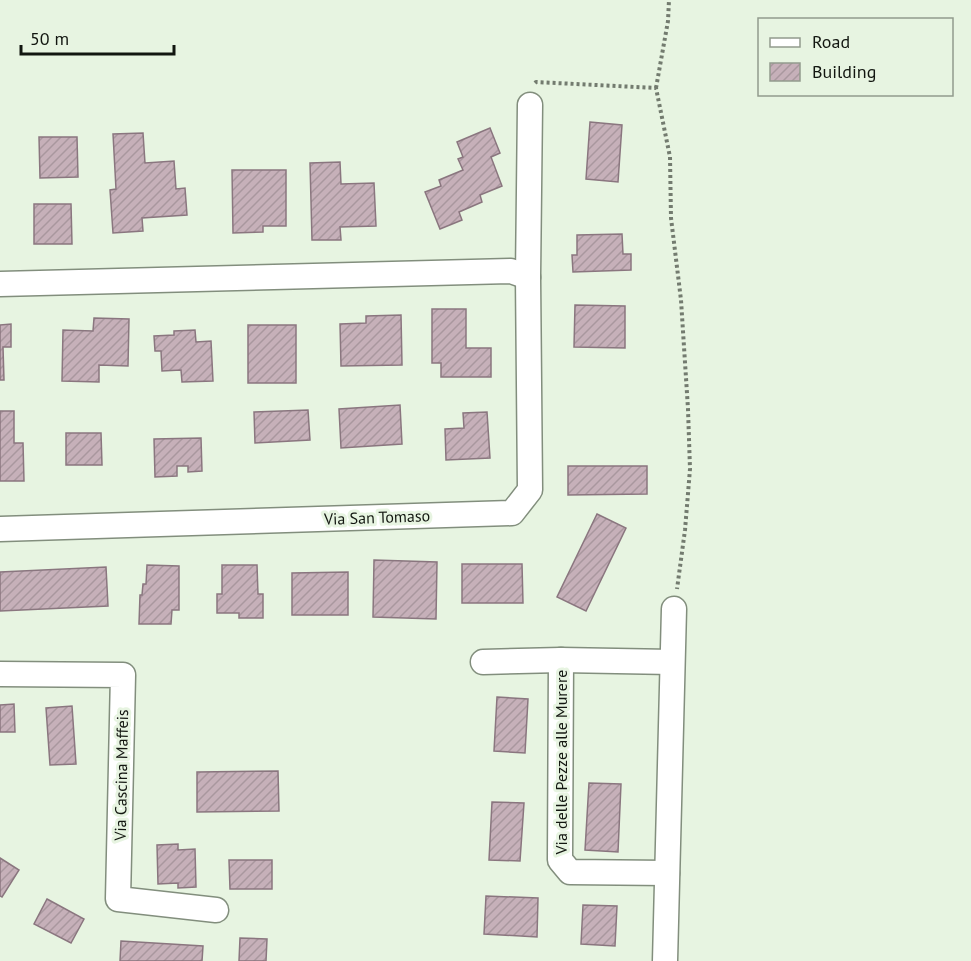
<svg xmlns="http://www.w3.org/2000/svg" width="971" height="961" viewBox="0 0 971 961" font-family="'PT Sans',sans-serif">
<defs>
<pattern id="building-hatch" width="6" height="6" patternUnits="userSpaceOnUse" patternTransform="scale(1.5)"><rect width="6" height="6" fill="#c6b0b9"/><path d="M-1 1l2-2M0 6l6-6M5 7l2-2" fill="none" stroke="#a9979e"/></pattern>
</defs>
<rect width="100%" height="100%" fill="#e7f4e1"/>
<g fill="url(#building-hatch)" stroke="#8a767f" stroke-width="1.5">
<path d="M590,122L622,125L618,182L586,179Z"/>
<path d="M490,128L500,153L491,157L502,186L480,195L482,202L459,212L462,220L440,229L425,192L441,186L439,180L463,170L458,159L463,157L457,142Z"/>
<path d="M143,133L145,163L174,161L176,189L185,188L187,215L142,218L143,231L113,233L110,190L116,189L113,134Z"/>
<path d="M39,137H77L78,177L40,178Z"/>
<path d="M340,162L341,184L374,183L376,226L340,227L341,240H312L310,163Z"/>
<path d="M232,170H286V226H263V232L233,233Z"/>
<path d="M34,204H71L72,244H34Z"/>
<path d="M622,234L623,254H631V270L573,272L572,255H577V235Z"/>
<path d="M575,305L625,306V348L574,347Z"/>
<path d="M432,309H466V348H491V377H441V363H432Z"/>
<path d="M401,315L402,365L341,366L340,324L366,323V316Z"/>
<path d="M94,318L129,319L128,366L99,365V382L62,381L63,330L93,331Z"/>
<path d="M11,324V347H3L4,380H0V325Z"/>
<rect x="248" y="325" width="48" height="58"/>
<path d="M195,330L196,342L211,341L213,381L182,382L181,370L162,371L161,351H155L154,336L174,335V331Z"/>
<path d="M400,405L402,444L341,448L339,409Z"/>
<path d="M308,410L310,440L255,443L254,412Z"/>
<path d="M0,411H14V443H23L24,481H0Z"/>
<path d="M487,412L490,458L446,460L445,429L464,428L463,413Z"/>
<path d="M66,433H101L102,465H66Z"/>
<path d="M201,438L202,471L188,472V466H177V476L155,477L154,439Z"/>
<path d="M568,466H647V494L568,495Z"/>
<path d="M597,514L626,528L586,611L557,597Z"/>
<path d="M374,560L437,562L436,619L373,617Z"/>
<path d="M462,564H522L523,603H462Z"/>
<path d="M147,565L179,566V610H172L171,624H139L140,595H142L143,584H146Z"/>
<path d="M222,565H257L258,594H263V618H239V613H217V594H222Z"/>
<path d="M106,567L108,606L0,611V572Z"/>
<path d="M348,572V615H292V573Z"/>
<path d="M497,697L528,699L525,753L494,751Z"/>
<path d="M14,704L15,732H0V705Z"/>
<path d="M72,706L76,764L50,765L46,708Z"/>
<path d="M278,771L279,811L197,812V772Z"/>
<path d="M589,783L621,784L618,852L585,850Z"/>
<path d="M492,802L524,803L520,861L489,860Z"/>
<path d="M178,844V850L195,849L196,887L178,888V883L158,884L157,845Z"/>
<path d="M0,858L19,870L2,897L0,896Z"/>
<path d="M229,860H272V889H230Z"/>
<path d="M486,896L538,898L537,937L484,934Z"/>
<path d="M47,899L84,919L71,943L34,924Z"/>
<path d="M583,905L617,906L615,946L581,944Z"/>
<path d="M240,938L267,939L266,961H239Z"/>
<path d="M121,941L203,946L202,961H120Z"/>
</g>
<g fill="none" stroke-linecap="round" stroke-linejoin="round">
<defs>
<g id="street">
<path d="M0,284L511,271L528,277"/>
<path d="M0,529L512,513L530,490L528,277L530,105"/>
<path d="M561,660L560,860L570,872L667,873"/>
<path d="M483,662L561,660L672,662"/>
<path d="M0,674L123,675L118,899L216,910"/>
<path d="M665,961L674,609"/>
</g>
</defs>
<use href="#street" stroke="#828e7d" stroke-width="27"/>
<g stroke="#737b6f" stroke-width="4" stroke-dasharray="3 3" stroke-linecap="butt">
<path d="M535,83L536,82L656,88L670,157L671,218L681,300L688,409L690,469L685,530L677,589"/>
<path d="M656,88L668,21L669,0"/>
</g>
<use href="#street" stroke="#fff" stroke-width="24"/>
</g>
<g text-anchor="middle" stroke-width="6" stroke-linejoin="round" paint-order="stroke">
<g font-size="16" fill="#121610" stroke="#e7f4e1">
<text transform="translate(377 517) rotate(-2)" y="6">Via San Tomaso</text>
<text transform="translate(561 762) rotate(-90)" y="6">Via delle Pezze alle Murere</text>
<text transform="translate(121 775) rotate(-89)" y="6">Via Cascina Maffeis</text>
</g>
</g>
<rect x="758" y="18" width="195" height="78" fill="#e7f4e1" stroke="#929b8d" stroke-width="1.5"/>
<rect x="770" y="38" width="30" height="9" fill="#ffffff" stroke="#929b8d" stroke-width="1.5"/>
<text x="812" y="48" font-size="18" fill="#121610">Road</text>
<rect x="770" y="63" width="30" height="18" fill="url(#building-hatch)" stroke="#929b8d" stroke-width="1.5"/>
<text x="812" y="78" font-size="18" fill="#121610">Building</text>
<path d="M21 45v9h153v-9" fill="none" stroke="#121610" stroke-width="3"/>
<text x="30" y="45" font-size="18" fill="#121610" stroke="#e7f4e1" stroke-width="4.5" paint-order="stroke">50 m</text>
</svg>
